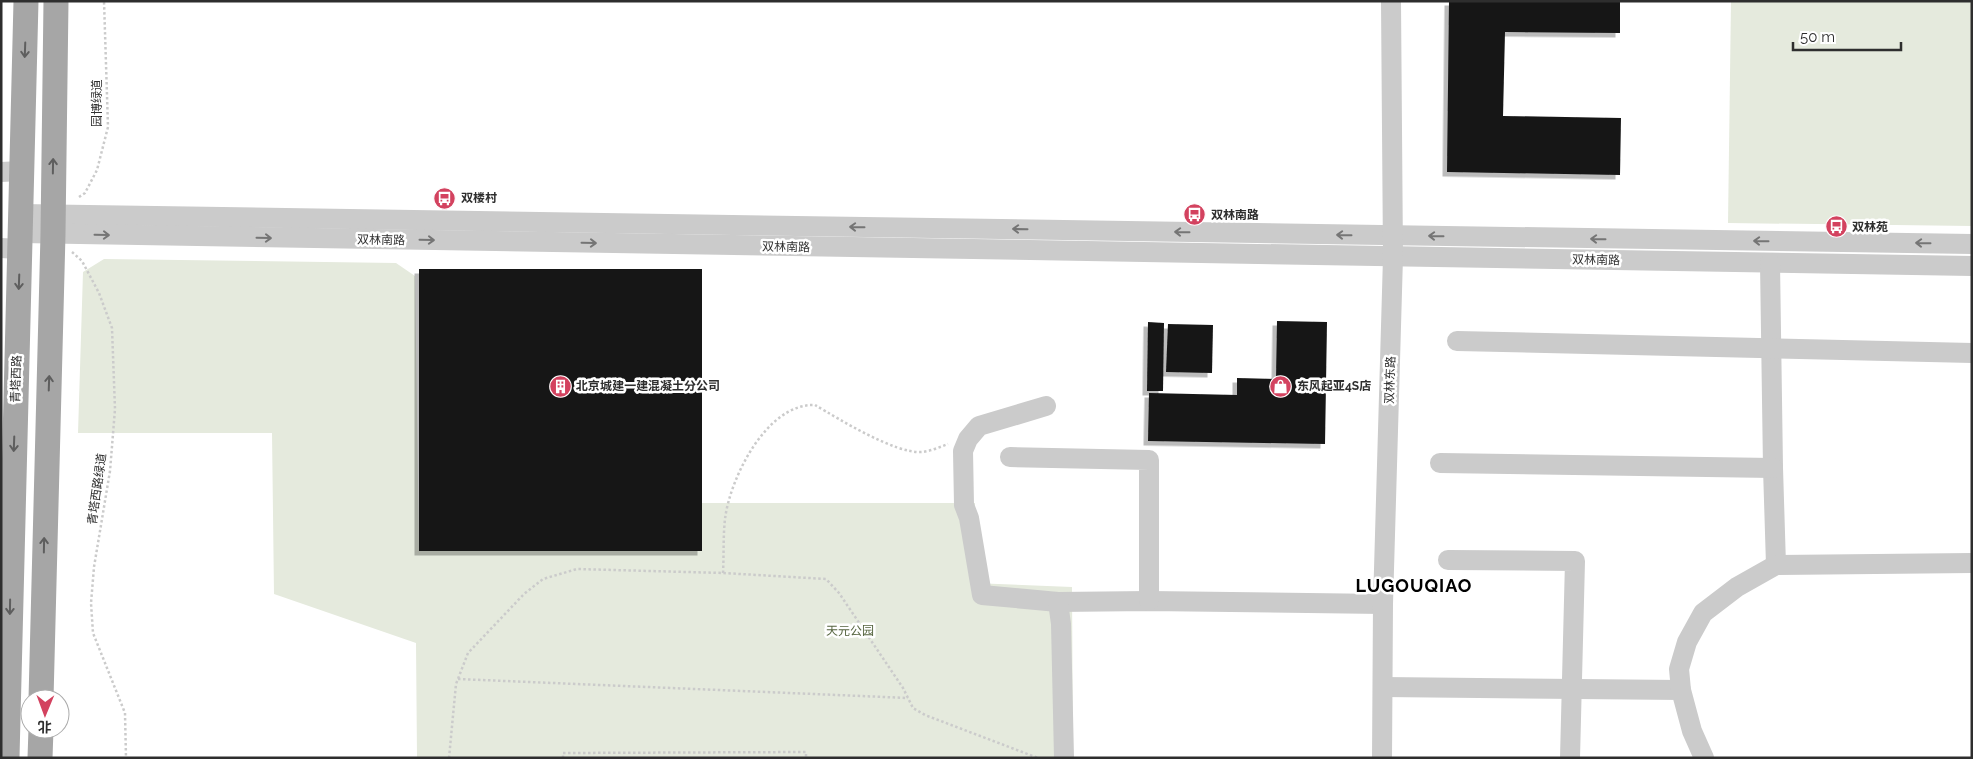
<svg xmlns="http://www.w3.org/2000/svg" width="1973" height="759" viewBox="0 0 1973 759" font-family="Raleway,'Noto Sans SC',sans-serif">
<defs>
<filter id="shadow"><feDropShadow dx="-4.5" dy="4.5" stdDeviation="0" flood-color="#0004"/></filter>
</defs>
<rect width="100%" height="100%" fill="#fff"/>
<g fill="#e5eadd">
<path d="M1731,1H1972V226L1728,223Z"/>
<path d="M104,259L396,263L415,276L419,551H701L702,503H975L972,583L1072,587L1073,758H417L416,643L274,594L272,433H78L83,272Z"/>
</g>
<g fill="#151515" filter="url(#shadow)">
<path d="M1449,1H1620V33L1505,32L1503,116L1621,118L1620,175L1447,172Z"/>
<rect x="419" y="269" width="283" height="282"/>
<path d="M1277,321L1327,322L1325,444L1148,441L1149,393L1237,395V378L1276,379Z"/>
<path d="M1148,322L1164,323L1163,391H1147Z"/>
<path d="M1168,324L1213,325L1212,373L1166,372Z"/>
</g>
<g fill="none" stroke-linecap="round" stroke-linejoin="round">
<g stroke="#cbcbcb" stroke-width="2.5" stroke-dasharray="2.5 2.5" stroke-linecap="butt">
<path d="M79,197L85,193L97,170L108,127L104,1"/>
<path d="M72,252L82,261L99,293L112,328L115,409L110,471L94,567L91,603L93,633L125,713L126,758"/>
<path d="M723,573C724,555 723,537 725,519C730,478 767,403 815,405C839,419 895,454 922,452C931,451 940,447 948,444"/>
<path d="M458,679L908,698"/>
<path d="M449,758L456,684L468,653L524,594L543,579L577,569L723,573L826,579L839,593L903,688L913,708L925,715L1038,758"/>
<path d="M563,758V753L806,752V758"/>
</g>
<g stroke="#cbcbcb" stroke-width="20">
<path d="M1,172L21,171"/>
<path d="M21,214L1972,244"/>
<path d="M21,233L1972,266"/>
<path d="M1,248L20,249"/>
<path d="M1770,263L1773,468L1776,565"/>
<path d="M1457,341L1972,353"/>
<path d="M1046,406L979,426L968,439L963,451L964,505L969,518L982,595L1058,602L1149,601L1383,604"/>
<path d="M1010,457L1149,460V601"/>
<path d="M1440,463L1773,468"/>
<path d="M1448,560L1575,561L1570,758"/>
<path d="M1058,602L1061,624L1064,758"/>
<path d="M1383,687L1681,690"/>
<path d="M1382,758L1383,604L1393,257L1391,1"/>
<path d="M1704,758L1692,731L1681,690L1679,669L1687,642L1703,613L1737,587L1776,565L1972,563"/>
</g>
<g stroke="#a6a6a6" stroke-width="25">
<path d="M41,699L53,234L56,1"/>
<path d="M7,758L26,1"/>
<path d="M40,758L41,729"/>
</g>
</g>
<defs><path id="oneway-shaft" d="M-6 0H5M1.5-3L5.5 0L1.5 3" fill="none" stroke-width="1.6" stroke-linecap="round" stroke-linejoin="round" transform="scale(1.25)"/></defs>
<g stroke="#5e5e5e">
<use href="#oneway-shaft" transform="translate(25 50) rotate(92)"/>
<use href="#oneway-shaft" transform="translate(53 166) rotate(-89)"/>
<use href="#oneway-shaft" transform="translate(19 282) rotate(92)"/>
<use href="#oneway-shaft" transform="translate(49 383) rotate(-88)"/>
<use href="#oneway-shaft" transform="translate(14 444) rotate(92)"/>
<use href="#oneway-shaft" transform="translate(44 545) rotate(-89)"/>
<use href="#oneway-shaft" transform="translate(10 607) rotate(91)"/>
</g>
<g stroke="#757575">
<use href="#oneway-shaft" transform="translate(857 227) rotate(-179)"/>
<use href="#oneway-shaft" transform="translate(1020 229) rotate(-179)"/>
<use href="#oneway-shaft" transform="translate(1182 232) rotate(-179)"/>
<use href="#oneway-shaft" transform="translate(102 235) rotate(1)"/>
<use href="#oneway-shaft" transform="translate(1344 235) rotate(-179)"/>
<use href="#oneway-shaft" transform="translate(1436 236) rotate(-179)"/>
<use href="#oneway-shaft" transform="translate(264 238) rotate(1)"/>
<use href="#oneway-shaft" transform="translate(1598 239) rotate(-179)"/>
<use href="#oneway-shaft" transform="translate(427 240) rotate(1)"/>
<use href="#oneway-shaft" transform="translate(1761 241) rotate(-179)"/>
<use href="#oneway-shaft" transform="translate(589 243) rotate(1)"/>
<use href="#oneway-shaft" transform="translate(1923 243) rotate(-179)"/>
</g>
<defs>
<symbol id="bus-disc" viewBox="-11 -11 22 22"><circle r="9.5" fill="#d3425f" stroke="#fff"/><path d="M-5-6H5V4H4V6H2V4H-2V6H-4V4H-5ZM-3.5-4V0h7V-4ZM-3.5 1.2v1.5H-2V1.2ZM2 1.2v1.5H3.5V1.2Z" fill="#fff"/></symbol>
<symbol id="building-disc" viewBox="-11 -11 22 22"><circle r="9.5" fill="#d3425f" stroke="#fff"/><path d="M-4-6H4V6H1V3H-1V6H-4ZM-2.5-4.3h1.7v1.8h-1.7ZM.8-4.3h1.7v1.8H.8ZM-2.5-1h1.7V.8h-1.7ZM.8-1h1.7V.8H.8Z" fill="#fff"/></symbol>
<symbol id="shop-disc" viewBox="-11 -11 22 22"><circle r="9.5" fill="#d3425f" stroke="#fff"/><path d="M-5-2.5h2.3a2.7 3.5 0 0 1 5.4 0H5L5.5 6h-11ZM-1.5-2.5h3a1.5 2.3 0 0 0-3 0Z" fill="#fff"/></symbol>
</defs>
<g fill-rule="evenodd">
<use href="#bus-disc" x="432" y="186" width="25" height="25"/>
<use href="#bus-disc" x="1182" y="202" width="25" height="25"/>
<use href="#bus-disc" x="1824" y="214" width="25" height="25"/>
<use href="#building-disc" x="548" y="374" width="25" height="25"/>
<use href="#shop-disc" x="1268" y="374" width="25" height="25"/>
</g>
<g text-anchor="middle" stroke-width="5" stroke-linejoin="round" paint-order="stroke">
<g font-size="12" fill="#2e2e2e" stroke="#fff">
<text transform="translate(97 103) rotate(-90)" y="4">园博绿道</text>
<text transform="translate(381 240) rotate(1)" y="4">双林南路</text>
<text transform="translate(786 247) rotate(1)" y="4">双林南路</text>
<text transform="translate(1596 260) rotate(1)" y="4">双林南路</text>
<text transform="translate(16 379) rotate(-88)" y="4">青塔西路</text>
<text transform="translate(1390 380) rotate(-88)" y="4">双林东路</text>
<text transform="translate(97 489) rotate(-82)" y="4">青塔西路绿道</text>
</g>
<g font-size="12" font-weight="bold" fill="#2e2e2e" stroke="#fff" text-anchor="start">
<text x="461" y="202">双楼村</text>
<text x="1211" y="219">双林南路</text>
<text x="1852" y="231">双林苑</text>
<text x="576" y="390">北京城建一建混凝土分公司</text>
<text x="1297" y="390">东风起亚4S店</text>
</g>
<g font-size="12" fill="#566540" stroke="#fff">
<text x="850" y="635">天元公园</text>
</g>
<g font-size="18" font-weight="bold" letter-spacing="1" fill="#000" stroke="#fff">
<text x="1414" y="592">LUGOUQIAO</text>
</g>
</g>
<rect width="1973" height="759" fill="none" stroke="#2e2e2e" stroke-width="5"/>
<g transform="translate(45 714) rotate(181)"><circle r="24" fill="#ffffff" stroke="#ababab"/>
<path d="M0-4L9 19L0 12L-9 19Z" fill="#d3425f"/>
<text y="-8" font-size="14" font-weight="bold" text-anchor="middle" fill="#2e2e2e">北</text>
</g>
<path d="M1793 42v8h108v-8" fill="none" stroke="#2e2e2e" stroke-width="2.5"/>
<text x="1800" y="42" font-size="15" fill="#2e2e2e" stroke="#ffffff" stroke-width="4" paint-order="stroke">50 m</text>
</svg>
